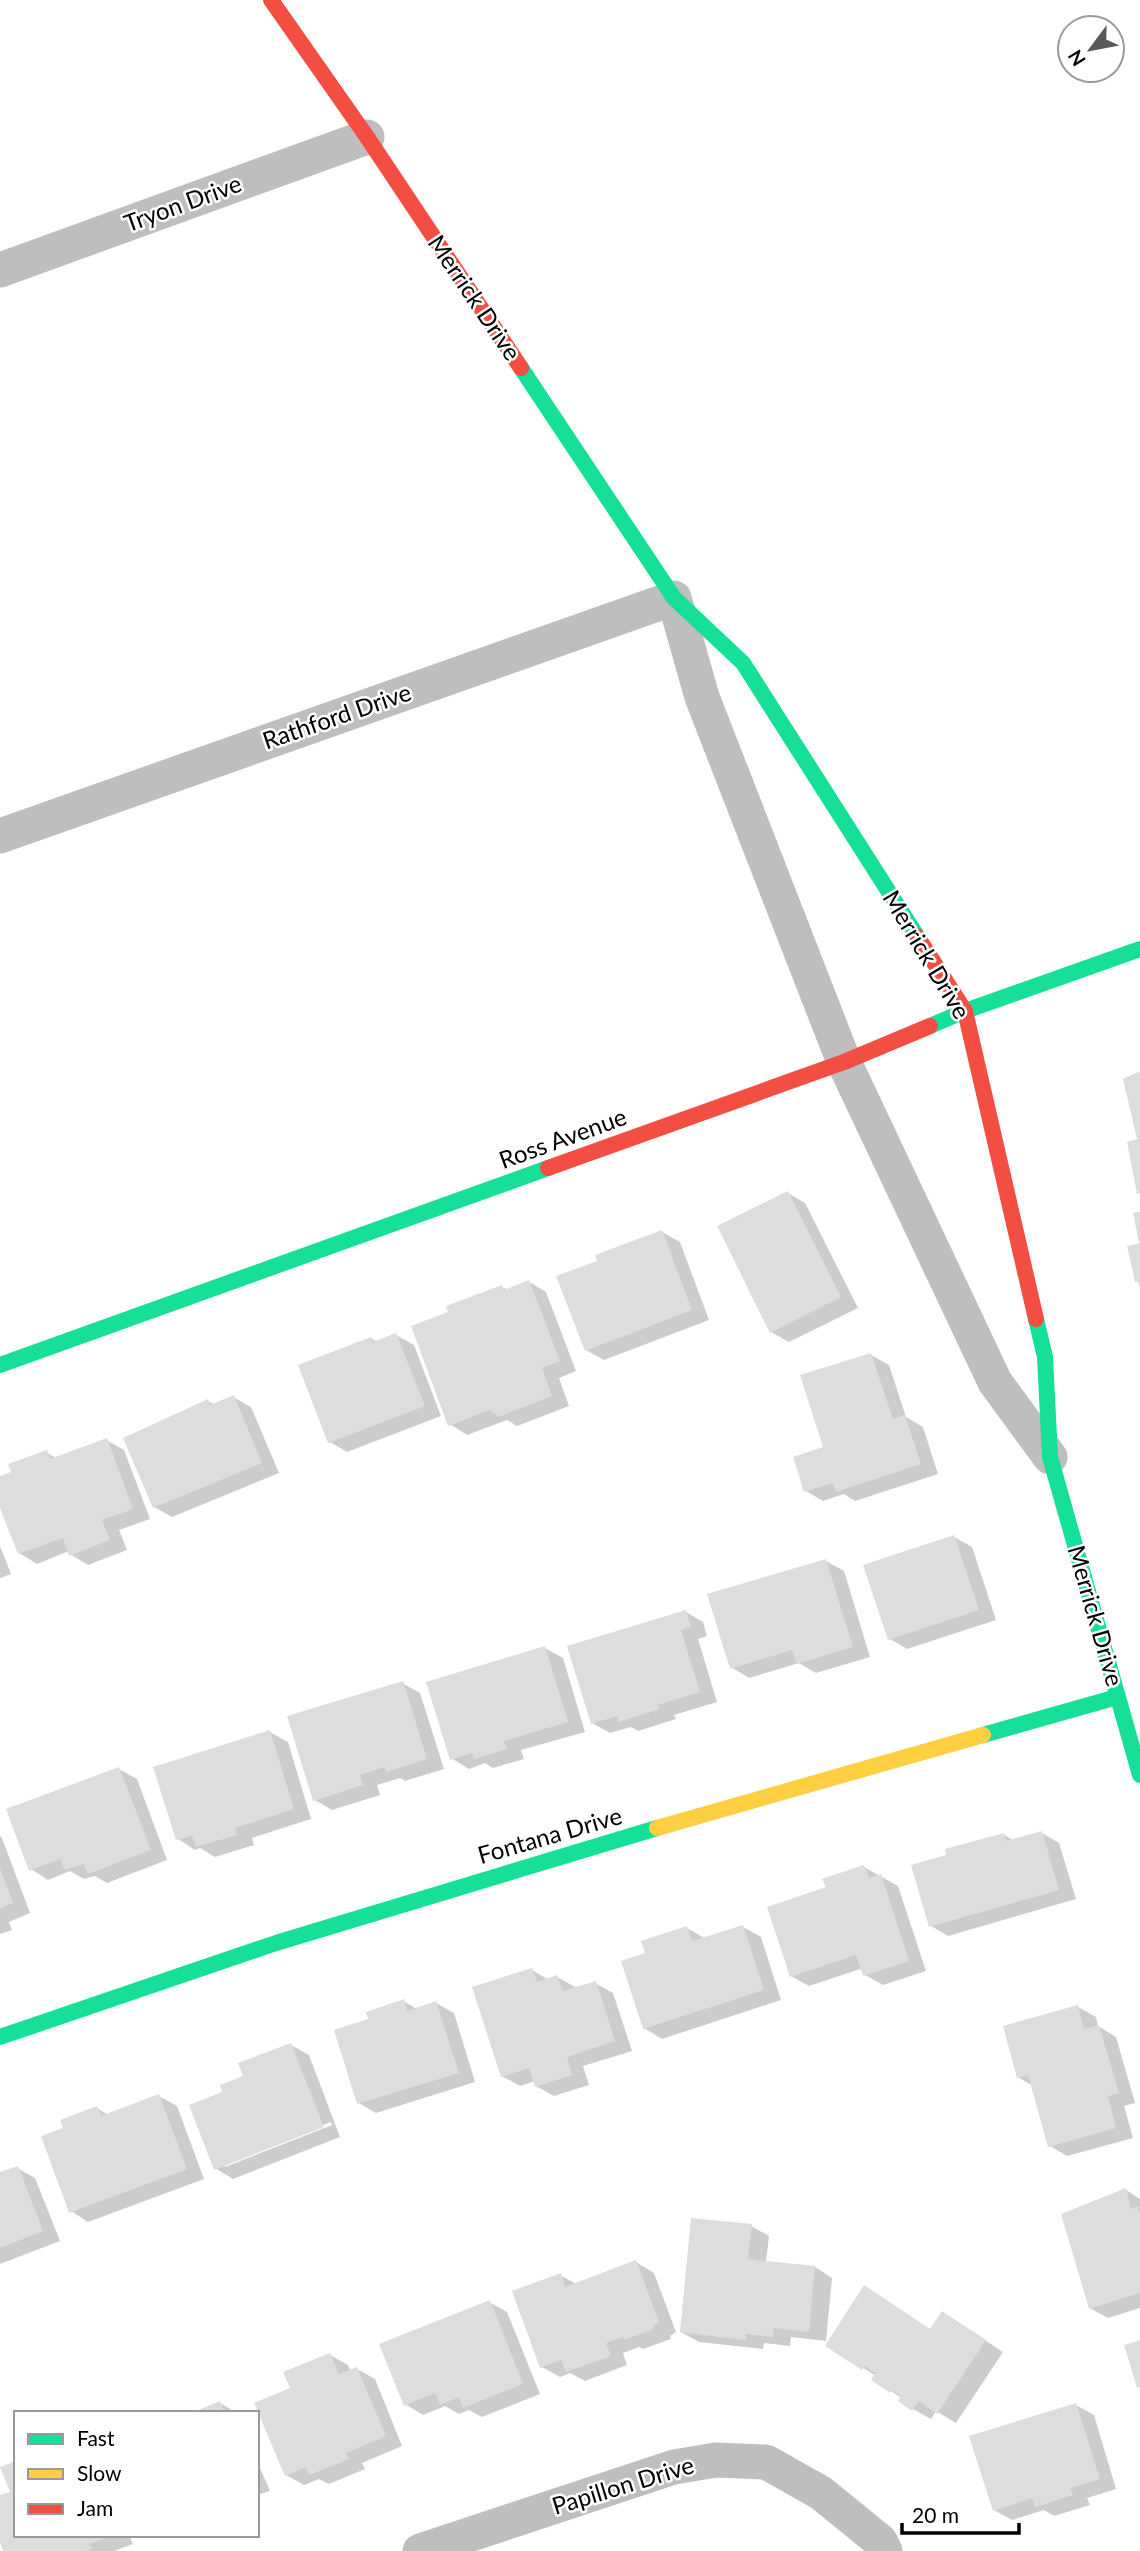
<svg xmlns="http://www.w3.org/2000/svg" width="1140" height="2551" viewBox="0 0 1140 2551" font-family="Lato,sans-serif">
<rect width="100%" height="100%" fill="#fff"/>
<g fill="#0003" fill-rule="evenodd">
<path d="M788,1193L805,1203L858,1308L789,1342L771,1332Z"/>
<path d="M662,1232L680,1242L709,1320L604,1360L586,1350L599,1262Z"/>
<path d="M529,1282L546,1292L576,1371L559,1378L569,1406L517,1426L507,1420L467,1435L450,1424L502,1287L508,1290Z"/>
<path d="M396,1335L414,1345L441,1416L347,1452L330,1442L371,1338L377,1342Z"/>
<path d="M871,1355L889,1365L906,1417L923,1427L938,1474L855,1501L844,1494L823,1501L806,1491Z"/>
<path d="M233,1397L251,1407L279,1473L172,1517L154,1507L165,1419L208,1401L215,1405Z"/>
<path d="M106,1440L124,1450L150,1519L119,1530L127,1550L88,1565L70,1554L69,1551L37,1564L19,1553L0,1503V1478L13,1473L46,1452L56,1458Z"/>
<path d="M954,1537L972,1547L996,1620L907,1649L890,1639Z"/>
<path d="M0,1546L11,1574L0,1578Z"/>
<path d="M826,1561L844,1571L870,1657L816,1673L799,1663L749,1678L731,1667Z"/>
<path d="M686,1612L703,1622L707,1636L698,1639L717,1702L674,1715L676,1719L638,1731L631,1727L610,1733L592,1723Z"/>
<path d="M545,1648L563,1658L585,1732L521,1750L524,1759L493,1768L485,1763L469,1769L451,1758Z"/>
<path d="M402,1683L420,1693L444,1769L405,1781L400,1778L377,1785L380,1795L332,1810L315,1800Z"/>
<path d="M270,1732L288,1742L311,1819L252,1838L254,1845L215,1857L200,1848L195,1850L178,1839Z"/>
<path d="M119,1769L137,1779L167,1860L107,1883L95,1876L84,1879L70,1871L48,1880L31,1869Z"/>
<path d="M1042,1833L1059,1843L1076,1899L948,1936L931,1926L948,1856L1003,1834L1014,1841Z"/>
<path d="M0,1836L2,1838L30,1913L9,1922L12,1930L0,1934Z"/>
<path d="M864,1867L898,1886L926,1971L883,1985L865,1975L863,1968L809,1986L791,1976Z"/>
<path d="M743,1927L761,1937L781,2000L662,2039L644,2028L647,1954L687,1928L706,1939Z"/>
<path d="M532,1970L549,1980L557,1977L575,1987L595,1983L613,1993L632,2051L583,2066L589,2085L554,2096L536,2086L535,2081L520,2086L502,2076Z"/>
<path d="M403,2001L417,2009L436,2003L454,2013L475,2082L376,2113L359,2103L370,2020Z"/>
<path d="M1078,2007L1096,2017L1098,2026L1116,2037L1135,2103L1124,2106L1133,2138L1067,2156L1050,2146L1033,2086L1018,2077Z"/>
<path d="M291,2045L309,2055L340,2137L233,2179L215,2168L225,2093ZM331,2122L332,2125L225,2167V2163Z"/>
<path d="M159,2096L177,2106L204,2179L88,2222L71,2211L65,2129L97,2108L108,2115Z"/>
<path d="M17,2168L35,2178L60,2241L0,2264V2174Z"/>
<path d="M1126,2190L1140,2199V2308L1108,2318L1090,2308Z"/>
<path d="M751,2226L769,2236L766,2262L815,2267L832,2278L826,2341L791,2337L790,2346L764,2343L763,2349L699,2342L681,2332Z"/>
<path d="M636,2262L654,2273L676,2332L670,2336L671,2339L643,2349L639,2347L623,2353L627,2365L585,2381L570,2373L560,2377L542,2367L560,2275L576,2284Z"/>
<path d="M489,2302L507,2312L540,2394L482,2417L469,2410L459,2414L445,2406L423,2415L405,2404Z"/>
<path d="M960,2324L1003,2352L956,2423L936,2411L931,2419L913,2409L902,2398L873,2380L876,2376L827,2345Z"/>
<path d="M330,2355L348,2365L351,2372L357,2369L375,2379L402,2446L362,2463L365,2469L329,2484L319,2479L304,2485L286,2475Z"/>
<path d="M220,2403L237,2413H195Z"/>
<path d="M1076,2405L1094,2415L1116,2489L1087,2498L1090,2505L1054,2516L1044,2510L1012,2520L994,2510Z"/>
<path d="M257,2461L270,2491L257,2495Z"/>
<path d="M12,2493L16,2535H129L133,2544L114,2551H5L0,2537V2497Z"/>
</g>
<g fill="#ddd">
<path d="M1140,1071V1193L1137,1194L1127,1142L1137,1139L1123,1079Z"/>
<path d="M788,1191L841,1297L770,1333L717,1226Z"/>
<path d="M1140,1212V1242L1139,1243L1133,1213Z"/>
<path d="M662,1230L692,1310L585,1351L556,1276L597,1261L595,1255Z"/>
<path d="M1140,1243V1287H1139L1138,1282H1135L1127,1246Z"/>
<path d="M529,1280L560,1361L542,1368L552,1396L498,1417L490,1410L448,1426L411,1326L448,1312L446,1306L502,1285L504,1290Z"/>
<path d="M396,1333L425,1406L328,1443L298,1365L371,1337L373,1342Z"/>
<path d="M871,1353L893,1419L905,1415L921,1464L836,1492L833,1483L804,1492L793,1457L823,1447L800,1375Z"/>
<path d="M234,1395L262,1463L153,1508L123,1438L208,1399L210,1405Z"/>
<path d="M107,1438L133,1509L102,1520L110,1540L69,1556L63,1538L18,1554L0,1508V1476L11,1472L8,1464L47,1450L50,1459Z"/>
<path d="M954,1535L979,1610L888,1640L863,1565Z"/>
<path d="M826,1559L853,1647L797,1664L792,1650L730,1669L707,1594Z"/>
<path d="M686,1610L691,1627L681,1630L700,1692L657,1705L660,1709L619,1722L617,1716L591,1724L567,1646Z"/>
<path d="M545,1646L568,1722L504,1741L507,1749L474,1759L472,1753L450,1760L426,1682Z"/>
<path d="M403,1681L427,1759L386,1772L385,1767L360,1775L363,1785L313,1801L287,1716Z"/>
<path d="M270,1730L294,1809L235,1828L237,1835L196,1847L192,1836L176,1840L153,1767Z"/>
<path d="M119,1767L151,1850L88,1874L84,1864L65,1870L60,1859L29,1871L6,1809Z"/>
<path d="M1042,1831L1059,1890L929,1927L911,1865L946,1855L945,1849L1004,1833L1006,1841Z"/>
<path d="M864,1865L869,1878L881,1874L909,1961L863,1976L856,1955L790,1977L767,1907L826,1887L822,1879Z"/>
<path d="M0,1868L13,1903L0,1909Z"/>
<path d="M743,1925L764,1990L643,2029L621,1961L645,1953L641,1941L687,1926L692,1941Z"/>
<path d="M532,1968L537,1982L557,1975L563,1991L596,1981L615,2041L567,2057L572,2075L535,2087L529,2068L501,2077L472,1987Z"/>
<path d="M404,1999L407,2011L436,2001L459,2073L357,2104L334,2030L368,2019L366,2012Z"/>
<path d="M1078,2005L1084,2029L1099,2025L1119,2093L1108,2096L1116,2128L1048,2147L1028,2075L1017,2078L1003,2026Z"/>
<path d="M291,2043L324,2127L214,2170L189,2105L222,2092L220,2085L243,2076L238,2063Z"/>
<path d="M159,2094L187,2169L69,2213L41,2136L63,2128L60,2120L97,2106L101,2116Z"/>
<path d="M18,2166L43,2231L0,2248V2172Z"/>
<path d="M1126,2188L1131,2209L1138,2206L1140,2214V2293L1089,2309L1061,2214Z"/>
<path d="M691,2218L752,2224L748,2259L815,2266L809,2332L774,2328L773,2337L746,2334V2340L680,2332Z"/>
<path d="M636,2260L659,2322L653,2326L654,2329L624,2340L623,2337L606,2343L611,2356L566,2372L561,2360L540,2368L512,2291L561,2273L565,2287Z"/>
<path d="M864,2285L930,2329L942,2311L986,2340L937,2414L919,2401L912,2411L898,2401L901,2396L892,2390L890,2393L871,2380L875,2373L865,2366L862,2370L825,2346Z"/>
<path d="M490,2300L523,2384L463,2408L459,2397L440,2405L435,2393L404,2406L379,2344Z"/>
<path d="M1140,2340V2387L1137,2388L1124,2345Z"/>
<path d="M330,2353L339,2374L357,2367L386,2436L346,2453L349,2459L309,2475L306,2467L285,2476L254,2403L290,2388L283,2372Z"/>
<path d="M220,2401L225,2413H191Z"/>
<path d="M1076,2403L1100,2479L1070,2488L1073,2495L1035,2507L1032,2498L993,2511L969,2436Z"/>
<path d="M16,2461V2535L112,2536L89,2544L93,2549L86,2551H3L0,2542V2495L10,2492L0,2467Z"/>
</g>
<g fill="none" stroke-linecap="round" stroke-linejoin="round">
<g stroke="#bebebe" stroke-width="35">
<path d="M0,270L367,137"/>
<path d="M0,836L674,598L702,697L844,1062L995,1382L1050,1457"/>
<path d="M420,2551L674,2467L716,2460L766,2462L821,2493L880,2541L885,2551"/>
</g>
<g stroke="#16e098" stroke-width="16">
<path d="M521,368L674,598L743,663L917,936"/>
<path d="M930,1026L965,1011L1140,949"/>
<path d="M1036,1319L1045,1357L1050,1457L1140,1775"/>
<path d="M0,1365L548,1168"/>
<path d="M983,1735L1117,1697"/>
<path d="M0,2037L276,1943L657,1828"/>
</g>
<path stroke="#ffcf43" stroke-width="16" d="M657,1828L983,1735"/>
<g stroke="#f24e42" stroke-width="16">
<path d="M271,0L367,137L521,368"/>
<path d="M917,936L965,1011L1036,1319"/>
<path d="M548,1168L844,1062L930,1026"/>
</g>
</g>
<g text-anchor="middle" stroke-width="5" stroke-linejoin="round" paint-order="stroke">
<g font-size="24" fill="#000" stroke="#fff">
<text transform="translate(183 204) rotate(-20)" y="8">Tryon Drive</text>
<text transform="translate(474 298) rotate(56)" y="8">Merrick Drive</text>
<text transform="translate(337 717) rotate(-19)" y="8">Rathford Drive</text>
<text transform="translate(926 955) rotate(59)" y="8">Merrick Drive</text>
<text transform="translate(563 1139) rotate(-20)" y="8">Ross Avenue</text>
<text transform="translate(1095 1616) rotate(74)" y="8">Merrick Drive</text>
<text transform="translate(550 1836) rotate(-16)" y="8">Fontana Drive</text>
<text transform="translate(623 2486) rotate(-17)" y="8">Papillon Drive</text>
</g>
</g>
<rect x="14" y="2411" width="245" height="126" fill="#ffffff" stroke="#999999" stroke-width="2"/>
<rect x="28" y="2434" width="35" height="10" fill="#16e098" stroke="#999999" stroke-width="2"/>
<text x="77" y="2446" font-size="21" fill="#000000">Fast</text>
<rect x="28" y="2469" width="35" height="10" fill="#ffcf43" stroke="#999999" stroke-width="2"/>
<text x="77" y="2481" font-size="21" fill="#000000">Slow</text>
<rect x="28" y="2504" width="35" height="10" fill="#f24e42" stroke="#999999" stroke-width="2"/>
<text x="77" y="2516" font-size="21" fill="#000000">Jam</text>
<g transform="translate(1091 49) rotate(238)"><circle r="33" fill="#ffffff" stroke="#999999" stroke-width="2"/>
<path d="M0-5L12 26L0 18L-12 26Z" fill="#595959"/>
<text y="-10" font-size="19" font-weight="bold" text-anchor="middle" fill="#000000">N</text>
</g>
<path d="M902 2523v10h117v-10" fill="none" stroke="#000000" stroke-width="3.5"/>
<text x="912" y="2523" font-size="21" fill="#000000" stroke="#ffffff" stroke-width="5" paint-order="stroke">20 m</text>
</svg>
